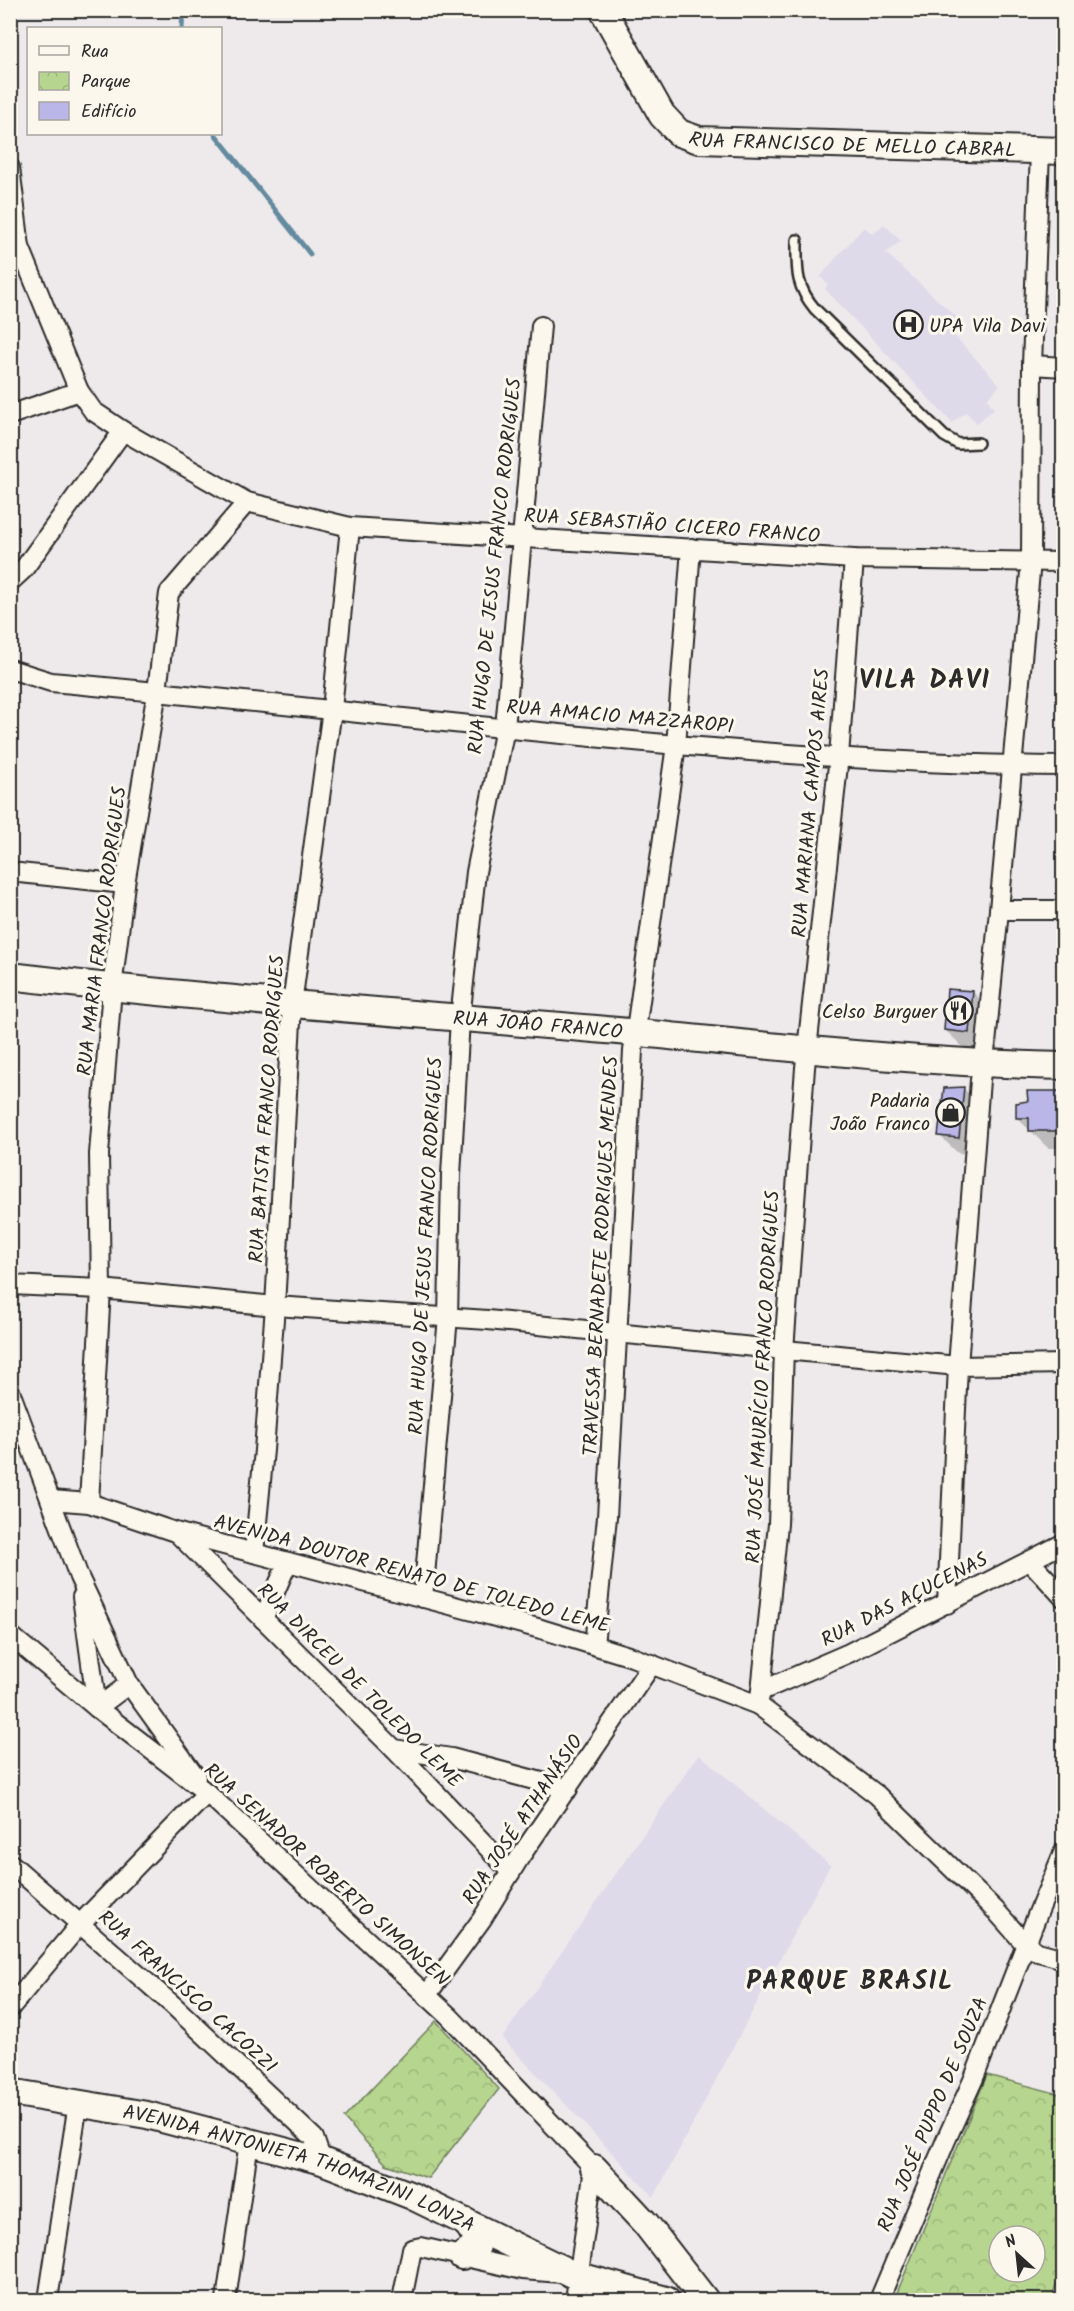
<svg xmlns="http://www.w3.org/2000/svg" width="1074" height="2311" viewBox="0 0 1074 2311" font-family="Kalam,sans-serif">
<defs>
<pattern id="park-crowns" width="20" height="18" patternUnits="userSpaceOnUse" patternTransform="scale(1.5)"><rect width="20" height="18" fill="#b6d58e"/><path d="M2 6a3 3 0 1 1 6 0M12 15a3 3 0 1 1 6 0" fill="none" stroke="#9db77b"/></pattern>
</defs>
<rect width="100%" height="100%" fill="#eeeaeb"/>
<filter id="ink" filterUnits="userSpaceOnUse"><feTurbulence type="fractalNoise" baseFrequency=".0167" numOctaves="2"/><feDisplacementMap in="SourceGraphic" scale="12" xChannelSelector="R" yChannelSelector="G"/><feConvolveMatrix kernelMatrix="1 2 1 2 8 2 1 2 1" color-interpolation-filters="sRGB"/></filter>
<g filter="url(#ink)">
<g fill="#dedaea">
<path d="M884,224L901,241L886,253L961,321L949,330L1000,385L987,399L994,409L977,423L966,412L952,423L825,289L828,284L820,277L841,252L864,227L873,234Z"/>
<path d="M699,1754L830,1865L654,2197L502,2038Z"/>
</g>
<g fill="url(#park-crowns)" stroke="#70805c" stroke-width="1.5" fill-rule="evenodd">
<path d="M436,2021L499,2089L428,2178L386,2164L344,2118Z"/>
<path d="M987,2075L1063,2095V2273L1055,2288L1052,2300H894ZM999,2236H1035V2272H999Z"/>
</g>
<g fill="#0003">
<path d="M973,992L990,1010L986,1050L963,1047L945,1030Z"/>
<path d="M964,1089L981,1106L976,1155L958,1153L940,1136L945,1090Z"/>
<path d="M1064,1092V1148H1048L1017,1118Z"/>
</g>
<g fill="none" stroke-linecap="round" stroke-linejoin="round">
<g stroke="#638a9e" stroke-width="5">
<path d="M182,28L183,10"/>
<path d="M215,134L310,254"/>
</g>
</g>
<g fill="#bab6e8" stroke="#2b2b2b" stroke-width="1.5">
<path d="M947,989L973,991L969,1033L944,1030Z"/>
<path d="M964,1087L959,1138L938,1136L944,1088Z"/>
<path d="M1027,1091H1064V1131H1029V1118H1016V1103L1028,1101Z"/>
</g>
<g fill="none" stroke-linecap="round" stroke-linejoin="round">
<defs>
<path id="lane" d="M797,240C797,270 795,285 815,309L944,436L958,444L978,443"/>
<g id="street">
<path d="M1062,10L1064,13"/>
<path d="M10,168L20,247L79,391L93,411L123,431L247,502L350,527L854,559L1064,562"/>
<path d="M1032,365L1064,367"/>
<path d="M10,415L79,391"/>
<path d="M10,582L23,570L123,431"/>
<path d="M10,669L51,682C388,712 725,762 1064,766"/>
<path d="M10,872L125,884"/>
<path d="M999,910H1064"/>
<path d="M10,1285L101,1289L275,1306L488,1320L784,1350L958,1366L1064,1364"/>
<path d="M10,1391L79,1577L129,1684L196,1777"/>
<path d="M51,1500L89,1503L175,1532L541,1629L632,1657L758,1705L877,1795L996,1911L1026,1945L1038,1952L1064,1959"/>
<path d="M89,1503L101,1289L99,1154L112,988L125,884L157,691L169,593L247,502"/>
<path d="M177,1533L394,1749L511,1872"/>
<path d="M254,1553L264,1450L275,1306L292,1004L332,709L350,527"/>
<path d="M1030,1561L1064,1598"/>
<path d="M82,1597L97,1708"/>
<path d="M423,1598L448,1317L451,1175L460,1019L476,872L505,728L541,326"/>
<path d="M947,1604L958,1366L980,1080L986,1044L999,910L1031,561L1032,365L1040,151"/>
<path d="M263,1619L288,1562"/>
<path d="M10,1635L97,1708L207,1793L449,2016L594,2168L575,2300"/>
<path d="M594,1645L607,1517L633,1051L676,745L691,548"/>
<path d="M761,1691L849,1653L1064,1543"/>
<path d="M758,1705L761,1691L778,1524L784,1350L805,1068L839,756L854,559"/>
<path d="M97,1708L129,1684"/>
<path d="M394,1749L451,1758L568,1789"/>
<path d="M10,1863L174,2006L314,2138L322,2161"/>
<path d="M426,1996L482,1919L520,1857L652,1664"/>
<path d="M10,2008L81,1923L207,1793"/>
<path d="M48,2300L78,2103"/>
<path d="M226,2300L249,2142"/>
<path d="M402,2300L412,2249L421,2247L523,2270L561,2273"/>
<path d="M879,2300L946,2140L974,2078L1038,1913L1064,1851"/>
</g>
<g id="secondary">
<path id="s1" d="M603,10L662,115L679,133L699,140L1064,151"/>
<path id="s2" d="M10,976C220,1001 430,1014 640,1033C782,1047 921,1063 1064,1066"/>
<path id="s3" d="M10,2092L147,2115L322,2161L412,2196L572,2274L666,2300"/>
<path d="M594,2168L646,2224L705,2300"/>
<path d="M462,2256L477,2246V2238L466,2222"/>
</g>
</defs>
<use href="#lane" stroke="#2b2b2b" stroke-width="14"/>
<use href="#street" stroke="#2b2b2b" stroke-width="22"/>
<use href="#secondary" stroke="#2b2b2b" stroke-width="30"/>
<use href="#lane" stroke="#fbf7ec" stroke-width="9"/>
<use href="#street" stroke="#fbf7ec" stroke-width="18"/>
<use href="#secondary" stroke="#fbf7ec" stroke-width="26"/>
</g>
</g>
<defs>
<symbol id="hospital-ring" viewBox="-11 -11 22 22"><circle r="9.5" fill="#fbf7ec" stroke="#2b2b2b" stroke-width="1.5"/><path d="M-5-5h3v3.5h4V-5h3V5h-3V1.5h-4V5h-3Z" fill="#2b2b2b"/></symbol>
<symbol id="restaurant-ring" viewBox="-11 -11 22 22"><circle r="9.5" fill="#fbf7ec" stroke="#2b2b2b" stroke-width="1.5"/><path d="M-5-6h1v4h1v-4h1v4h1v-4h1v5L-1.5 .5V6h-2V.5L-5-1ZM5-6V6H3V1.5H1.5Q1.5-4 5-6Z" fill="#2b2b2b"/></symbol>
<symbol id="shop-ring" viewBox="-11 -11 22 22"><circle r="9.5" fill="#fbf7ec" stroke="#2b2b2b" stroke-width="1.5"/><path d="M-5-2.5h2.3a2.7 3.5 0 0 1 5.4 0H5L5.5 6h-11ZM-1.5-2.5h3a1.5 2.3 0 0 0-3 0Z" fill="#2b2b2b"/></symbol>
</defs>
<g fill-rule="evenodd">
<use href="#hospital-ring" x="892" y="308" width="33" height="33"/>
<use href="#restaurant-ring" x="942" y="994" width="33" height="33"/>
<use href="#shop-ring" x="934" y="1096" width="33" height="33"/>
</g>
<g text-anchor="middle" stroke-width="6" stroke-linejoin="round" paint-order="stroke">
<g font-size="20" fill="#2b2b2b" stroke="#fbf7ec">
<text dy="7" stroke="none"><textPath href="#s1" startOffset="320">RUA FRANCISCO DE MELLO CABRAL</textPath></text>
<text transform="translate(672 525) rotate(4)" y="7">RUA SEBASTIÃO CICERO FRANCO</text>
<text transform="translate(494 566) rotate(-84)" y="7">RUA HUGO DE JESUS FRANCO RODRIGUES</text>
<text transform="translate(620 716) rotate(5)" y="7">RUA AMACIO MAZZAROPI</text>
<text transform="translate(810 803) rotate(-85)" y="7">RUA MARIANA CAMPOS AIRES</text>
<text transform="translate(101 931) rotate(-83)" y="7">RUA MARIA FRANCO RODRIGUES</text>
<text dy="7" stroke="none"><textPath href="#s2" startOffset="530">RUA JOÃO FRANCO</textPath></text>
<text transform="translate(266 1109) rotate(-86)" y="7">RUA BATISTA FRANCO RODRIGUES</text>
<text transform="translate(425 1246) rotate(-87)" y="7">RUA HUGO DE JESUS FRANCO RODRIGUES</text>
<text transform="translate(600 1256) rotate(-87)" y="7">TRAVESSA BERNADETE RODRIGUES MENDES</text>
<text transform="translate(762 1377) rotate(-87)" y="7">RUA JOSÉ MAURÍCIO FRANCO RODRIGUES</text>
<text transform="translate(412 1573) rotate(15)" y="7">AVENIDA DOUTOR RENATO DE TOLEDO LEME</text>
<text transform="translate(904 1599) rotate(-27)" y="7">RUA DAS AÇUCENAS</text>
<text transform="translate(360 1685) rotate(45)" y="7">RUA DIRCEU DE TOLEDO LEME</text>
<text transform="translate(522 1819) rotate(-56)" y="7">RUA JOSÉ ATHANÁSIO</text>
<text transform="translate(327 1874) rotate(42)" y="7">RUA SENADOR ROBERTO SIMONSEN</text>
<text transform="translate(188 1991) rotate(42)" y="7">RUA FRANCISCO CACOZZI</text>
<text transform="translate(932 2114) rotate(-67)" y="7">RUA JOSÉ PUPPO DE SOUZA</text>
<text dy="7" stroke="none"><textPath href="#s3" startOffset="300">AVENIDA ANTONIETA THOMAZINI LONZA</textPath></text>
</g>
<g font-size="20" fill="#2b2b2b" stroke="#fbf7ec" text-anchor="end">
<text x="929" y="332" text-anchor="start">UPA Vila Davi</text>
<text x="937" y="1018">Celso Burguer</text>
<text x="930" y="1107">Padaria<tspan x="930" dy="23">João Franco</tspan></text>
</g>
<g font-size="26" font-weight="bold" letter-spacing="1.5" fill="#2b2b2b" stroke="#fbf7ec">
<text x="925" y="688">VILA DAVI</text>
<text x="850" y="1989">PARQUE BRASIL</text>
</g>
</g>
<rect width="1074" height="2311" fill="none" stroke="#fbf7ec" stroke-width="36"/>
<rect x="18" y="18" width="1038" height="2275" fill="none" stroke="#2b2b2b" stroke-width="2" filter="url(#ink)"/>
<rect x="27" y="27" width="195" height="108" fill="#fbf7ec" stroke="#a8a59f" stroke-width="1.5"/>
<rect x="39" y="46" width="30" height="9" fill="#fbf7ec" stroke="#a8a59f" stroke-width="1.5"/>
<text x="81" y="57" font-size="18" fill="#2b2b2b">Rua</text>
<rect x="39" y="72" width="30" height="18" fill="url(#park-crowns)" stroke="#a8a59f" stroke-width="1.5"/>
<text x="81" y="87" font-size="18" fill="#2b2b2b">Parque</text>
<rect x="39" y="102" width="30" height="18" fill="#bab6e8" stroke="#a8a59f" stroke-width="1.5"/>
<text x="81" y="117" font-size="18" fill="#2b2b2b">Edifício</text>
<g transform="translate(1017 2254) rotate(333)"><circle r="28" fill="#fbf7ec" stroke="#a8a59f" stroke-width="1.5"/>
<path d="M0-4.5L10 22L0 15L-10 22Z" fill="#2b2b2b"/>
<text y="-9" font-size="16" font-weight="bold" text-anchor="middle" fill="#2b2b2b">N</text>
</g>
</svg>
